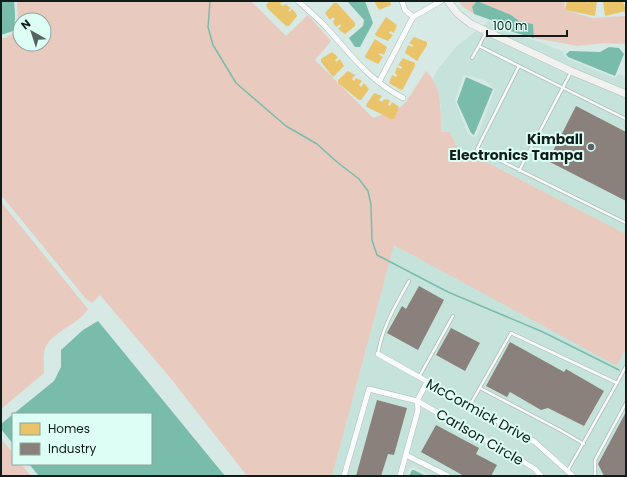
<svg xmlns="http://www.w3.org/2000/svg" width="627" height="477" viewBox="0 0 627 477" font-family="Poppins,sans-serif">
<rect width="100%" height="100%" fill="#d7e9e4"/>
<g fill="#c5e3da" fill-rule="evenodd">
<path d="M488,21L513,34L537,41L564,52V55L568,59L615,78L619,74L626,77V91L572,69L482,27Z"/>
<path d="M477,30L626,97V234L457,147L450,132H441V105L433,78L438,69L457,46ZM465,75L484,80L495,89L477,136L474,137L468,134L455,101L463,76Z"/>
<path d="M394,245L617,365L626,348V476H577L570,468L537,440L377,350L375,356L423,383L416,398L370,387L367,388L341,476H332Z"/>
<path d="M429,386L534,445L570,476H544L537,467L520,456L421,400Z"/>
<path d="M371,393L415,403L416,409L397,476H347Z"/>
<path d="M421,406L518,461L537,476H454L409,453L421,411Z"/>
<path d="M408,459L442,476H431L414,467L410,468L406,476H403Z"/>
</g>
<g fill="#e9cabf" fill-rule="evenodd">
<path d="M17,1H251L286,36L308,15L331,41L315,60L373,118L397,110L406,102L426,71C442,85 441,111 441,132H450L457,147L626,234V348L617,366L394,245L332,476H247L172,380L100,295L92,303L86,299L1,195V38H5L16,32L18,21ZM20,20H44V44H20Z"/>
<path d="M458,1H564L565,10L592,18L626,16V44L603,43L578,46L534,38L533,24L519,21L511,15L477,1L472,7L474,14L463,7Z"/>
<path d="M1,202L88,309C78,325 54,330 45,348C43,355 44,366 44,373L1,409Z"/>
<path d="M1,439L13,453V464H21L31,476H1Z"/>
</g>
<g fill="#7abcac">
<path d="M1,1H14C15,12 16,21 13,31L1,35Z"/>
<path d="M347,1H365L373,23L360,47H355L349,38L363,26L364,20Z"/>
<path d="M477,1L511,15L519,21L533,24L534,38L513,32L491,20L474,14L472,7Z"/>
<path d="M609,47L619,48L624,54L615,76L568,57L566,54L570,51L600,52Z"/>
<path d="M466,77L493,89L474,135L471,133L457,102Z"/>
<path d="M98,321L225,476H39L29,464H151V414H13V444L1,429V424L54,381L61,367V350L83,330Z"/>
<path d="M412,470H414L426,476H409Z"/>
</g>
<g fill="#e9c46a">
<path d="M270,1H283L280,4L283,6L285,4L291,8L288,11L289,12L292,9L295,12L297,16L289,26H286L267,8L266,5Z"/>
<path d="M374,1H390L391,5L379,10Z"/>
<path d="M567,1H586L588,3L589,1H597L595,16L565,10Z"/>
<path d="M603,1H623L626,11L605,16Z"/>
<path d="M334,3H337L355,23V26L345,34L338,29L341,26L340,24L336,27L334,24L333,21L335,19L333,17L330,20L325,13Z"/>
<path d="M386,17L397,25L394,33L390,31L389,33L393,35L388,41L376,36L375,34Z"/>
<path d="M414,37L427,42V45L417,61L405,53L408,45L412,47L413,45L409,43Z"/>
<path d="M375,39L387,47L384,55L380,53L379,55L383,57L378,64L366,58L365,56Z"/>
<path d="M332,52L338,57L335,60L336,62L340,59L344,66L333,77L321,62V59Z"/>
<path d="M403,58L415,63V66L403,89L401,90L389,83L392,75L396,77L397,75L395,73L397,67L401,69L402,67L398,65Z"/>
<path d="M348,71L355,75L352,79L354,81L356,78L362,81L359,85L361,87L364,83L369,89L361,100H359L338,83V80Z"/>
<path d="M374,93L382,96L379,100L382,102L384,99L386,100L387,99L390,101L388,105L390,106L392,102L399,107L394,119H391L367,107L366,105Z"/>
</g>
<g fill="#8a817c">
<path d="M576,106L626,132V201L548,161Z"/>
<path d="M419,286L444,300L418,350L387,333L402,306L406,309Z"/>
<path d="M451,328L480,343L465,371L436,355Z"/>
<path d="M510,342L564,372L566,369L604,391L584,426L548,408L541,410L510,392L507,397L486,386Z"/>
<path d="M377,400L407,408L394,455L388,454L381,476H356Z"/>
<path d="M626,412V476H604L598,464Z"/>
<path d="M436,425L479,448L476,454L497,465L491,476H464L421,452Z"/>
</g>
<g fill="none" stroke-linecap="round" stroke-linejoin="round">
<path stroke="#7abcac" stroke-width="1.5" d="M210,1L208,27L213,45L236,83L286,126L317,144L337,162L359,179L368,191L371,205L372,240L377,255L448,292L543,332L619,370"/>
<defs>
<g id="lane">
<path d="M486,32L479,46L519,66"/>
<path d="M472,58L479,46"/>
<path d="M626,119L519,66L477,149L626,223"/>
<path d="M519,171L571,72"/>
<path d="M378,354C382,327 396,305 409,281"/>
<path d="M419,377L453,316"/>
<path d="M617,383L626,366"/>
<path d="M480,388L560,430L584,444"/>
<path d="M470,405L511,333L617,383L568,470"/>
<path d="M595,476V460L626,403"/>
</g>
<g id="street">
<path d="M298,1C307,9 316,17 325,26C352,55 366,78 403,98"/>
<path d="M402,1L405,10L413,17L441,1"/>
<path d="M379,82L413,17"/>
<path d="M378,354L535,442L573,476"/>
<path d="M406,455L448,476"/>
<path d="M344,476L369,389L417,401L519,459L535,469L541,476"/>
<path d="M400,476L418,410L417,401L427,382"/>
</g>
<path id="secondary" d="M448,1L458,14L471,24L571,71L626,94"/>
</defs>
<use href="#lane" stroke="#afbdb9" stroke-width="4"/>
<use href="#street" stroke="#afbdb9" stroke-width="6"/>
<use href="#secondary" stroke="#afbdb9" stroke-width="8"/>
<use href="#lane" stroke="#f9fcfb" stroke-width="2.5"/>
<use href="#street" stroke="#f9fcfb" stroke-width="5"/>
<use href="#secondary" stroke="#f1f1ef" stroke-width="7"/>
</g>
<circle fill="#566461" stroke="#ddfef4" stroke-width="1.5" cx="591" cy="147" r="4"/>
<g text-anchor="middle" stroke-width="4" stroke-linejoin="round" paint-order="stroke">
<g font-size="14" font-weight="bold" fill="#111d1a" stroke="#ddfef4" text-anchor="end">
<text x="583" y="144">Kimball<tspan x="583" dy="16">Electronics Tampa</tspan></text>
</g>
<g font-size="14" fill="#111d1a" stroke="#ddfef4">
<text transform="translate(479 411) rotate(29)" y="5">McCormick Drive</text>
<text transform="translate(480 437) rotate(30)" y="5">Carlson Circle</text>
</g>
</g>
<rect width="627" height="477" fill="none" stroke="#111d1a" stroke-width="4"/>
<rect x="12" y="413" width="140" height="52" fill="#ddfef4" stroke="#8ba49d"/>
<rect x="20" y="423" width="20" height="12" fill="#e9c46a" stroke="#8ba49d"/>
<text x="48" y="433" font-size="12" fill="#111d1a">Homes</text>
<rect x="20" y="443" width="20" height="12" fill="#8a817c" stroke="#8ba49d"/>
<text x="48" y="453" font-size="12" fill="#111d1a">Industry</text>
<g transform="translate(32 32) rotate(321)"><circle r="19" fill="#ddfef4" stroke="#8ba49d"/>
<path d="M0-3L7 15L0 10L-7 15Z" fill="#566461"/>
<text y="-6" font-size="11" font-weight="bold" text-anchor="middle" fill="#111d1a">N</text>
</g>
<path d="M487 30v6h80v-6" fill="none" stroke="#111d1a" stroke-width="2"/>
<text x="493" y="30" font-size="12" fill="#111d1a" stroke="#ddfef4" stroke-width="3" paint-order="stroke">100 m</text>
</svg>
